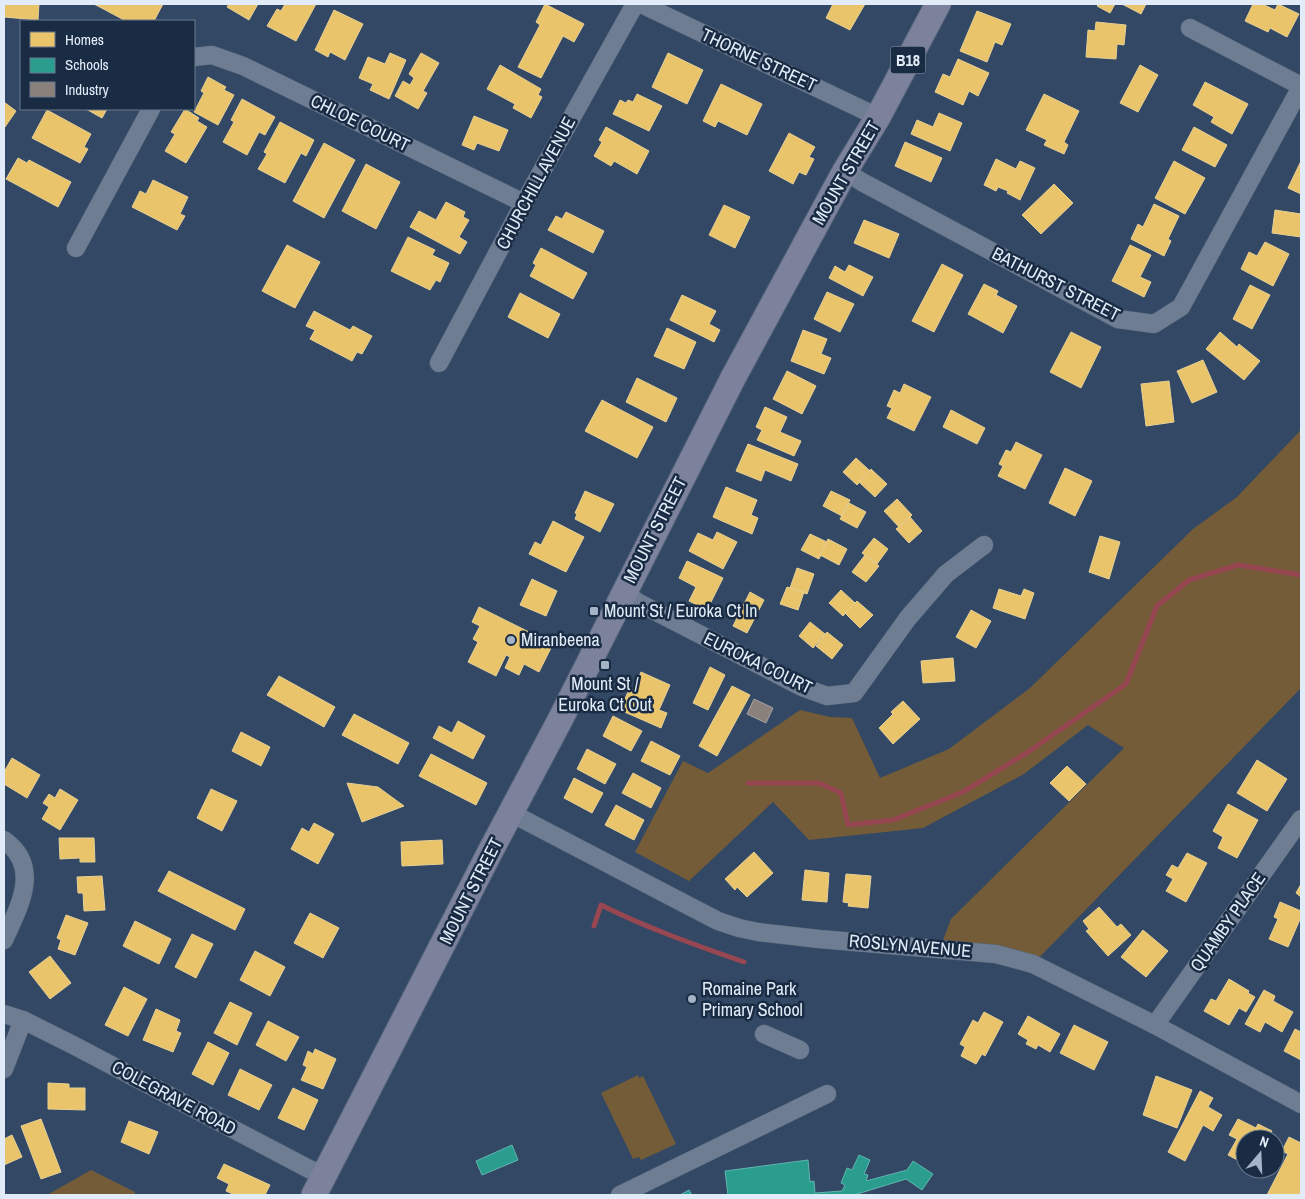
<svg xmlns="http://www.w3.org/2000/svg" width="1305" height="1199" viewBox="0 0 1305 1199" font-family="'Archivo Narrow',sans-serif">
<rect width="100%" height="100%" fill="#324865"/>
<g fill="#735c37">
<path d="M1301,427V688L1033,964L940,948L951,919L1124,748L1088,725L1024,774L923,828L809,840L773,802L689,881L635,852L683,761L708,773L800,710L830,717L852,718L880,778L949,749L1030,688L1193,529L1237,497L1299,432Z"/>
<path d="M638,1075L639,1078L643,1076L676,1144L641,1160L639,1157L633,1159L601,1093Z"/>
<path d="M91,1170L135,1192L134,1195H47Z"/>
</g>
<g fill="#e9c46a" stroke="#e7d095">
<path d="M4,4H39L38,20L4,17Z"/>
<path d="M94,4H163L154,21H126Z"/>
<path d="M229,4H258L249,20L227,7Z"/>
<path d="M285,4H316L296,41L267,26L277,9L281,11Z"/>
<path d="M545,4L584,24L574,42L563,36L541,78L518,67L540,25L536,22Z"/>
<path d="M833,4H865L850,30L826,18Z"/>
<path d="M1099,4H1115L1110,13L1097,6Z"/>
<path d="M1122,4H1146L1141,14Z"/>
<path d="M1253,4H1262L1275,10L1278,4L1299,14L1287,37L1270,28L1268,32L1245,21Z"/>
<path d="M334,10L363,24L345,60L330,52L328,57L315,50Z"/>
<path d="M977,11L1011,24L1002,45L995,42L987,62L960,51Z"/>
<path d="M1096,22L1126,25L1124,45L1117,44L1116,59L1086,57L1088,30L1095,31Z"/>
<path d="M390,53L406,60L389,99L370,90L373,84L359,78L368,57L385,64Z"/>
<path d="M421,53L439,63L423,91L427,93L418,109L395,96L403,81L410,85L414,78L409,74Z"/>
<path d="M668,53L703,70L687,104L652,87Z"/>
<path d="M958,59L989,73L978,96L969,91L963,105L935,92L943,74L950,77Z"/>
<path d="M500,65L541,89L538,95L542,97L531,118L513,108L515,104L487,89Z"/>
<path d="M1140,65L1158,75L1138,112L1120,103Z"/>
<path d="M208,77L226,87L224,90L234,95L218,125L194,112L204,93L201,91Z"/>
<path d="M1205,82L1248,104L1232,134L1211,122L1214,117L1193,105Z"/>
<path d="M721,84L762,104L747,135L718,121L715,127L703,121Z"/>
<path d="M637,94L662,106L649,131L613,114L620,100L626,103L628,100L633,102Z"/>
<path d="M1044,94L1079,111L1064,142L1068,145L1064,154L1044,145L1047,140L1026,130Z"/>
<path d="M242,99L275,117L265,135L259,132L247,155L223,142L234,122L231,120Z"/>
<path d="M4,102L16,111L5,127L4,126Z"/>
<path d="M86,109H107L102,118Z"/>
<path d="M185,109L199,118L197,121L207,127L186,163L165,151L175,134L171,132Z"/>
<path d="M47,110L91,134L84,147L88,149L80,163L32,138Z"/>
<path d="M939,113L962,123L950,151L911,134L917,120L933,127Z"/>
<path d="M474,116L508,130L499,151L477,143L474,150L462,145Z"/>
<path d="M280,122L314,140L306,156L301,153L285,183L258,169L267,154L264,152Z"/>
<path d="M606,127L649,151L637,174L614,161L611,166L594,156L602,142L599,140Z"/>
<path d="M1194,127L1227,145L1215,167L1182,150Z"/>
<path d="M789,133L815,147L809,157L814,159L806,175L799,172L793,184L769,171Z"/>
<path d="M905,142L942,158L931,182L895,166Z"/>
<path d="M324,143L355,160L324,218L293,201Z"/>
<path d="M18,158L27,163L29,160L71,182L58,207L6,179Z"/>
<path d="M996,159L1016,169L1020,161L1035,168L1020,200L1007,193L1008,191L998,187L996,191L984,185Z"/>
<path d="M1174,161L1205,178L1185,214L1155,198Z"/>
<path d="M1301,161V194L1288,188Z"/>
<path d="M366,164L400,182L376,229L342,211Z"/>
<path d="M153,180L188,197L180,214L185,216L177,230L132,207L140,191L146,194Z"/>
<path d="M1054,184L1073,203L1041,234L1022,215Z"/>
<path d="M446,202L465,212L463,217L469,220L459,237L467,242L460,254L410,227L419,211L436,220Z"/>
<path d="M1154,204L1179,216L1168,239L1171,241L1164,256L1131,239L1138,224L1143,227Z"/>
<path d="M724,205L750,217L735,248L709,235Z"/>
<path d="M1275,210L1301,214V237L1272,233Z"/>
<path d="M566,212L604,231L593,253L548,230L556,216L562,219Z"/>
<path d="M864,220L899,234L889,258L854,243Z"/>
<path d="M408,237L435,250L432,255L449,263L440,282L436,280L430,290L391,271Z"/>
<path d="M1265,242L1289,254L1273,286L1241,269L1249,252L1257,256Z"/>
<path d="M287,245L320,262L295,308L262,291Z"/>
<path d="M1130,245L1151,255L1140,277L1151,282L1144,297L1112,281Z"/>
<path d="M541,248L587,273L573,299L530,276L536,265L533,263Z"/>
<path d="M942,264L963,275L934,332L912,321Z"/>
<path d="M849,265L873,277L863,296L829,278L835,266L845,272Z"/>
<path d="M984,284L998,291L996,295L1017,306L1003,333L968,314Z"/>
<path d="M1250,285L1270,295L1252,329L1233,319Z"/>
<path d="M827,292L854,304L840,332L814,319Z"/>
<path d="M520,293L560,314L548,338L508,317Z"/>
<path d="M682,295L716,311L709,324L720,330L714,342L670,320Z"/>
<path d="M314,311L350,330L353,326L372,336L362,354L357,352L352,361L310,339L315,330L306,326Z"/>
<path d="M667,328L696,342L684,369L654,356Z"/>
<path d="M803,330L827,339L821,354L831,358L824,374L791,361Z"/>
<path d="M1071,332L1101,347L1081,388L1050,372Z"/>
<path d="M1220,332L1237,347L1239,344L1260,361L1244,380L1206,349Z"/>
<path d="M1203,360L1217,392L1192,403L1177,371Z"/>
<path d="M787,371L816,386L802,414L773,399Z"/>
<path d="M637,378L677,398L666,422L626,402Z"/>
<path d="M1169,381L1174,422L1146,426L1141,384Z"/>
<path d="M904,384L931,397L914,431L887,418L892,408L887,406L894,390L900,393Z"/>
<path d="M602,400L653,427L637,458L585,431Z"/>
<path d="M765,407L787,417L780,432L801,441L794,456L757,440L762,430L756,427Z"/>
<path d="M951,410L985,428L977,444L943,427Z"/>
<path d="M1016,442L1042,455L1025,489L998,476L1003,466L999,464L1006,450L1011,452Z"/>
<path d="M748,444L798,464L791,481L765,470L761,481L736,471Z"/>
<path d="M856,458L870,471L857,485L843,472Z"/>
<path d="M1065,468L1092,481L1075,516L1049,503Z"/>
<path d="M871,469L887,484L875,497L859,482Z"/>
<path d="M726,487L757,500L751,515L758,518L752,534L713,517Z"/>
<path d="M585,491L614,504L600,532L575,519L577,514L575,513Z"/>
<path d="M831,491L850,500L842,516L823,506Z"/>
<path d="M897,499L912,515L899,527L884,511Z"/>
<path d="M849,503L866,512L857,528L840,519Z"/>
<path d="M910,517L922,531L909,543L896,529Z"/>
<path d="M553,521L584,537L566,572L529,554L535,542L541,545Z"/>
<path d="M717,532L737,542L723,569L689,551L698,533L713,540Z"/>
<path d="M810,534L827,542L819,559L801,550Z"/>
<path d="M1100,536L1120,542L1109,579L1089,572Z"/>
<path d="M874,538L888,549L877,564L862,553Z"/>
<path d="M828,539L847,549L839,565L820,555Z"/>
<path d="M865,555L879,566L866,582L852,572Z"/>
<path d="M687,561L723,578L707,610L689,601L696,587L679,578Z"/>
<path d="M797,568L814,574L807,594L790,588Z"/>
<path d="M532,579L557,591L546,616L520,605Z"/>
<path d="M787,587L804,592L798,610L780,604Z"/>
<path d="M999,589L1021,596L1024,589L1034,593L1025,619L993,608Z"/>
<path d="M841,590L855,603L843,616L829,603Z"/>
<path d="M750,592L764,600L747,633L733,626Z"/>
<path d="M857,601L873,615L860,628L845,613Z"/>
<path d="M479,607L553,644L539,672L524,664L519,675L505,668L510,657L506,655L496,676L468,662L478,642L473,639L480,626L472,622Z"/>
<path d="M971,610L991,621L976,648L956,637Z"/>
<path d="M810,622L825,634L813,648L799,636Z"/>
<path d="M827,632L843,645L832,659L816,646Z"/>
<path d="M953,658L955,681L923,683L921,661Z"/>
<path d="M710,667L725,675L708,710L693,703Z"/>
<path d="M641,672L670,685L659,710L667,713L661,728L620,710L628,692L631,693Z"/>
<path d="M279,676L335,707L324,727L267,695Z"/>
<path d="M732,686L750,695L717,756L699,746Z"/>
<path d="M903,701L920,719L893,744L879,728L893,714L891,712Z"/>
<path d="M354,714L409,743L398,764L342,735Z"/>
<path d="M613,716L642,731L631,751L603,736Z"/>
<path d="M458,721L485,736L473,759L433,738L439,726L452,733Z"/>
<path d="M241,732L270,747L261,766L232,751Z"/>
<path d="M651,741L680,756L670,775L641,761Z"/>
<path d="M587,749L616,764L605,784L577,769Z"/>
<path d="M431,754L487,783L476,805L419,776Z"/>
<path d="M12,758L40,775L27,798L4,784V772Z"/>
<path d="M1257,760L1287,779L1267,811L1237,793Z"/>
<path d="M1067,766L1086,784L1069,801L1050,783Z"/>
<path d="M633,773L661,788L651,808L622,793Z"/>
<path d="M574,778L603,793L592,813L564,798Z"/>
<path d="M347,783L378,787L404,806L362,822Z"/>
<path d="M60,789L78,800L60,830L42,819L49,807L43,803L49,794L55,798Z"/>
<path d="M211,789L237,801L222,831L197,818Z"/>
<path d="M1228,804L1258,820L1237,858L1218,848L1223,837L1213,831Z"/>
<path d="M616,805L644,820L634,840L605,825Z"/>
<path d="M314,823L334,834L318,864L291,849L302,828L309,832Z"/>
<path d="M59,838H94L95,862H80V858L60,859Z"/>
<path d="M442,840L443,864L402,866L401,842Z"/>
<path d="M754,852L773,873L747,897L737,887L735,890L725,879Z"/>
<path d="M1187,853L1207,863L1186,902L1166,891L1173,879L1166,875L1172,865L1178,868Z"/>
<path d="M805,870L829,873L827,902L802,900Z"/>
<path d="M169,871L245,909L235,930L158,891Z"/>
<path d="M846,874L871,876L868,908L848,906L849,903L843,902Z"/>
<path d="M102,876L105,910L84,911L83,893H78L77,877Z"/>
<path d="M1301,884V897L1296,893Z"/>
<path d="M1280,902L1301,911V917L1288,947L1269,939L1278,919L1274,917Z"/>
<path d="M1099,907L1117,927L1121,924L1131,935L1108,956L1086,931L1089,929L1083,921Z"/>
<path d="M310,913L339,928L323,958L294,943Z"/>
<path d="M66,915L88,923L75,955L58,949L61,940L57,938Z"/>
<path d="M135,921L171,939L159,964L123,946Z"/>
<path d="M1143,930L1168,951L1146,977L1121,957Z"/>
<path d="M192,934L213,944L196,978L175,967Z"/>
<path d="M255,951L285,967L270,996L240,980Z"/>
<path d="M50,956L71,983L50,999L29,972Z"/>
<path d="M1229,979L1249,991L1248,993L1255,997L1246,1012L1239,1008L1229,1025L1204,1011L1211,999L1216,1001Z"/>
<path d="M124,987L147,999L128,1036L105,1025Z"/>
<path d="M1264,990L1275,996L1273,1001L1293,1012L1282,1032L1265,1022L1260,1032L1245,1024Z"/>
<path d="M230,1002L252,1013L237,1045L214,1033Z"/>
<path d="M156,1009L180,1020L176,1031L181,1033L173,1052L143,1040Z"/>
<path d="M984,1012L1003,1022L985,1056L982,1054L976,1064L961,1056L965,1047L960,1044L973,1020L978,1023Z"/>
<path d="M1028,1016L1060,1034L1050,1052L1038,1045L1036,1049L1026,1044L1028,1040L1018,1034Z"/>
<path d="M268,1021L299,1037L286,1061L256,1045Z"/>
<path d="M1074,1025L1108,1042L1094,1070L1060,1053Z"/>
<path d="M1295,1029L1301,1032V1060L1284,1051Z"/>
<path d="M208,1042L229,1053L213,1085L192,1074Z"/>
<path d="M315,1049L336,1059L323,1089L301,1080L307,1067L303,1065L308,1051L313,1054Z"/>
<path d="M240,1069L272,1085L259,1110L228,1095Z"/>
<path d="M1156,1076L1192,1090L1177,1128L1143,1115Z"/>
<path d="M48,1083L69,1084V1088H85V1110L48,1109Z"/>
<path d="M293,1088L318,1100L304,1130L278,1118Z"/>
<path d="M1200,1091L1213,1098L1208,1107L1222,1115L1213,1131L1203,1125L1185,1161L1168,1152Z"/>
<path d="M41,1119L61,1172L41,1179L21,1126Z"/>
<path d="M1238,1119L1256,1128L1258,1124L1272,1131L1267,1139H1245V1164L1228,1155L1237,1139L1229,1135Z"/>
<path d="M129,1121L158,1132L149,1154L121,1142Z"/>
<path d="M12,1135L22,1157L4,1165V1139Z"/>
<path d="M1289,1137L1301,1143V1191L1299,1195H1267L1288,1154L1282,1151Z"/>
<path d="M224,1164L270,1185L265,1195H235L226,1191L229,1184L217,1178Z"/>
</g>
<g fill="#2a9d8f" stroke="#61b5ae">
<path d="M512,1145L518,1160L482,1175L476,1161Z"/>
<path d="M859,1155L870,1160L864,1174L868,1175L866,1181L907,1170L913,1161L933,1174L922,1190L906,1179L854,1195H728L725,1171L808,1160L810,1182L814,1181L815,1193L842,1191L845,1185L841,1183L847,1168L852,1170Z"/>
<path d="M689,1190L692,1195H680Z"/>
</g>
<path fill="#8a817c" stroke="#a4a1a1" d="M754,699L773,708L766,723L747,714Z"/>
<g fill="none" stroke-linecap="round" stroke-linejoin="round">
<g stroke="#974751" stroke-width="5">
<path d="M748,783H819L841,793L848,825L893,820L963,792L1028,752L1126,684L1157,606L1189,580L1238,565L1301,575"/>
<path d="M594,926L601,905C647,928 695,945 744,962"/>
</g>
<defs>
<g id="minor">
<path d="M641,4L878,117"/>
<path d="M1190,28L1301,86"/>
<path d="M194,57L212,55L243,66L524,203"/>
<path d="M845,171L862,182L1118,319L1154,324L1181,307L1301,87"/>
<path d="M76,248L151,109"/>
<path d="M439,363L524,203L635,4"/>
<path d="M624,593L639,603L802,687L827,696L854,693L908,618L946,574L984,545"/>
<path d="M511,813L668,895L718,921L739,928L758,932L819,939L996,954L1033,964L1155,1025L1301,1104"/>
<path d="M4,840C42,867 19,907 4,940"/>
<path d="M4,1014L23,1020L73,1045L309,1169L325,1175"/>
<path d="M1155,1025L1301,819"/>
<path d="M764,1034L800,1050"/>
<path d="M4,1069L23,1020"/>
<path d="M620,1195L827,1094"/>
</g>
<path id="highway" d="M314,1195L490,852L560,720L733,378L845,171L878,117L938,4"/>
</defs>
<use href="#minor" stroke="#546478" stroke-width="19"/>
<use href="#highway" stroke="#546478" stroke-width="27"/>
<use href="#minor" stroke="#6e7d92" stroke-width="18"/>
<use href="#highway" stroke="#7c819c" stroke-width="25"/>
</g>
<g fill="#a4b3c5" stroke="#1a2c44" stroke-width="2">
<rect x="589" y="606" width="10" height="10" rx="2.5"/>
<circle cx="511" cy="640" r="5"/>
<rect x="600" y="660" width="10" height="10" rx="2.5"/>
<circle cx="692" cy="999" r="5"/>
</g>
<g text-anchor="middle" stroke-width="5" stroke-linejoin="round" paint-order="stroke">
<rect fill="#1a2c44" stroke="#a6b2c2" stroke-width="1" x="890.5" y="46.5" width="35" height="27" rx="4"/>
<g font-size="16" font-weight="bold" fill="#e2ecf8">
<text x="908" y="66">B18</text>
</g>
<g font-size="18" fill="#e2ecf8" stroke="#1a2c44">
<text transform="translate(759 60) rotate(25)" y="6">THORNE STREET</text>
<text transform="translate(360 123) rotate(26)" y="6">CHLOE COURT</text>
<text transform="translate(846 173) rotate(-60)" y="6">MOUNT STREET</text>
<text transform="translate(536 183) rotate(-62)" y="6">CHURCHILL AVENUE</text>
<text transform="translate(1056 284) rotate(27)" y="6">BATHURST STREET</text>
<text transform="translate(655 530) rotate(-63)" y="6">MOUNT STREET</text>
<text transform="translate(758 663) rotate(26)" y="6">EUROKA COURT</text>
<text transform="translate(471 891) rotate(-63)" y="6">MOUNT STREET</text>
<text transform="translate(1228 922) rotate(-55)" y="6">QUAMBY PLACE</text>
<text transform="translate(910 946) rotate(5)" y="6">ROSLYN AVENUE</text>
<text transform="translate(174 1098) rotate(28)" y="6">COLEGRAVE ROAD</text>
</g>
<g font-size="18" fill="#e2ecf8" stroke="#1a2c44" text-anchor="start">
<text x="604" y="617">Mount St / Euroka Ct In</text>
<text x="521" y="646">Miranbeena</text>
<text x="605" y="690" text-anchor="middle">Mount St /<tspan x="605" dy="21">Euroka Ct Out</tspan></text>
<text x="702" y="995">Romaine Park<tspan x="702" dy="21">Primary School</tspan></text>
</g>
</g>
<rect width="1305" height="1199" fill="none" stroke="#e2ecf8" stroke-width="10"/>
<rect x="20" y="20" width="175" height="90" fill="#1a2c44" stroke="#6a798c"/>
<rect x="30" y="32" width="25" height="15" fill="#e9c46a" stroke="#6a798c"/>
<text x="65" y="45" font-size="15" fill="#e2ecf8">Homes</text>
<rect x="30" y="58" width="25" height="15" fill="#2a9d8f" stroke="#6a798c"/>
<text x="65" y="70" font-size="15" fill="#e2ecf8">Schools</text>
<rect x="30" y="82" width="25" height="15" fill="#8a817c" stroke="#6a798c"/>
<text x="65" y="95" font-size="15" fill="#e2ecf8">Industry</text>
<g transform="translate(1260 1154) rotate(19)"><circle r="24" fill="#1a2c44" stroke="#6a798c"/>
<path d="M0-4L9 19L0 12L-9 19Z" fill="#a4b3c5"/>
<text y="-8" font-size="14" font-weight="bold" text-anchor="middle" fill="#e2ecf8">N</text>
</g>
</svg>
